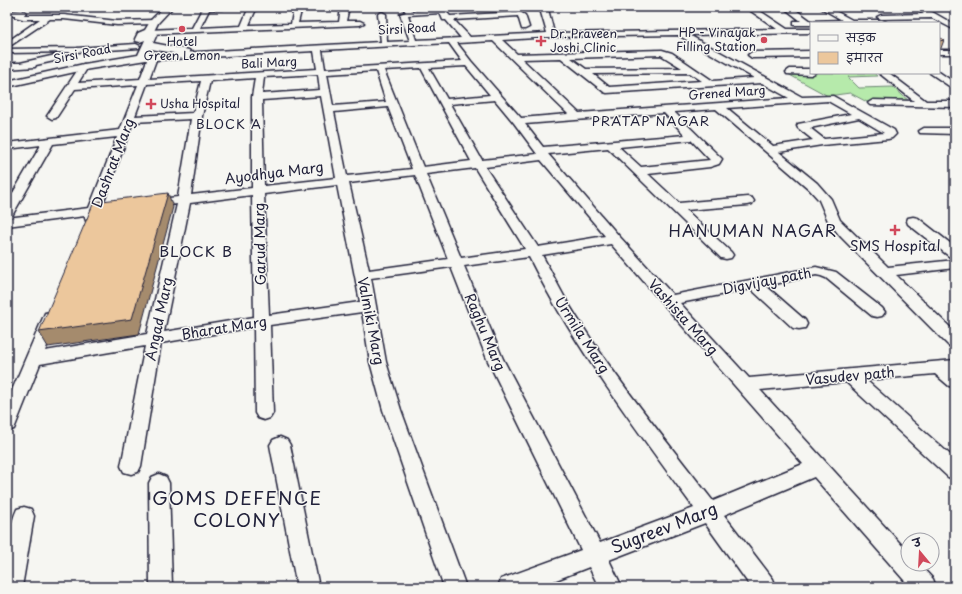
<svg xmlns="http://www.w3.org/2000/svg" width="962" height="594" viewBox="0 0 962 594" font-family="'Playpen Sans','Playpen Sans Deva',sans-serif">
<rect width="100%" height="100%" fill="#f6f6f2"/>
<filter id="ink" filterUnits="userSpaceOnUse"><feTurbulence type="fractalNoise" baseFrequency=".025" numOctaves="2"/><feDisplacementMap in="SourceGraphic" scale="8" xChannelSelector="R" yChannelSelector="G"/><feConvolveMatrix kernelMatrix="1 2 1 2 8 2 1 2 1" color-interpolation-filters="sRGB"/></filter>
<g filter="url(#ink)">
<path fill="#b6eaab" stroke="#6c8673" d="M786,73H874L877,76L848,77L859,88L893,87L910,102H867L850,93L828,96Z"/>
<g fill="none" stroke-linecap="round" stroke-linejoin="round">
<defs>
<g id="minor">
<path d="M203,7H227L223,9L209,10L200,28L241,26L249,7H257L249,25L291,24L294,7H302L298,23L339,22L341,7H349L346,21H360L364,23L360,25L149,34L145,32L149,30L192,28Z"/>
<path d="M402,7H410L412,11L436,9L434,7H442L450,16L520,12L525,15L529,27L525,29H522L518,16L454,20L470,37L547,33L540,9L543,7L548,9L554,33L777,29L745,7H754L787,29H811V33L689,35L802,97L833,96L894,130L896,134L892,138L888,139L822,145L779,152L817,183L831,199L840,220L888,267L955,260V268L896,275L955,332V348L949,346L841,237L828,221L819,200L809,189L716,109L674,112L720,157L722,159L719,164L710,167L648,174L679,203L748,197L752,198L754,201L752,204L748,205L686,210L731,252L733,255L731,258L726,259L721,258L608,148L548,154L619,236L673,295L816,267L836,272L882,308L885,312L882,316L877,317L872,316L826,278L821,276L816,275L766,286L805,320L807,324L805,328L799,329L793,328L751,289L680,303L749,378L955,360V387L949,386L935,374L866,380L955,459V479L948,477L846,382L760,390L908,552V564H919L933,579L936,587H910L814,477L724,515L773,579L776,587H751L705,523L609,560L622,587H599L589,567L538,587H498L501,579L581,550L487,359L451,267L371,278L386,362L401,410L466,587H444L383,410L370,362L362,312L270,325L273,413L270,418L264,420L258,418L255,413L254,327L161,343L141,466L138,472L131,474L124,472L121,466L145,346L40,364L14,429L7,431V402L45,313L50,312L55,313L58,317L45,351L147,334L177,204L150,208L146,207L144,204L146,201L150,200L178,197L191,119L133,122L102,206H114L116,209L114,212L99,214L96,221H86L85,218V216L7,226V218L89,208L117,137L53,144L13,214L12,217L7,218V203L41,145L7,149V143L120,130L138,85L75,89L56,118L52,119L47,116L81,65L84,64L88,67L78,83L140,79L147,60H139L138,58L139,56L142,55L381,42L378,14L382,12L386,14L387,42L410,41L400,14L406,12ZM440,13L443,20H446L461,38L416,40L408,15ZM678,35L754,78L713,81L672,53L662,50L517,54L502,40L551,37ZM493,41L568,114L521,118L471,61L457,43ZM449,43L462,61L325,69L322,50ZM314,51L317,69L149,79L156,60ZM661,55L682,68L586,69L571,58ZM561,58L604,92L607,93L762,83L789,98L579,113L522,59ZM466,66L490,95L447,99L429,68ZM421,68L471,161L423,167L384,70ZM376,71L386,102L333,106L327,74ZM690,73L702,81L609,87L593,74ZM318,74L320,90L262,94L264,77ZM255,78L252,97V188L191,195L202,116L210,81ZM201,81L193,113L135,116L147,84ZM321,96L336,178L264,186L262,100ZM495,100L514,123L537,154L482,160L450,104ZM828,101L851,114L798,124L797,126L798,128L813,140L773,146L727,108ZM388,107L412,169L347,176L334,112ZM664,113L685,135L543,147L525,124ZM859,118L884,133L824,139L810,128ZM691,140L710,160L641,167L619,147ZM541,160L605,236L538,247L485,167ZM475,168L525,249L461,258L426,174ZM415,175L448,259L369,270L349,183ZM337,185L360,302L269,315L264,194ZM252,195L254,317L164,332L190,203ZM611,244L803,464L713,501C662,435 608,370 565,298C557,284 550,269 542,255ZM529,257C574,347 635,427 694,508L600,543L503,359L464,266Z"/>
<path d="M783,7H792L811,21L842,20L819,7H828L852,20H882L886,22L811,23V25H794V21H801Z"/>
<path d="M921,9H927L955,25V30L932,18L881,19L877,17L881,15L924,14L920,11Z"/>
<path d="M22,10L26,12L24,15H64L117,21L154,20L158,22L154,24L117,25L64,19H50L7,48V42L40,19H23L15,17V15H7V11Z"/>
<path d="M136,44L140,46L139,48L77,52L7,53V49L77,48Z"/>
<rect x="939" y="50" width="16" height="4"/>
<path d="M811,51V57L752,58L748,55L752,52Z"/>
<path d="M60,54L63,55L64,57L63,59L36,65L35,67L7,69V63H20Z"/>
<path d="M790,69H811V73H815L811,75L787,74L786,72Z"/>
<path d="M939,72L955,83V90L930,73Z"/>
<path d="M879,73H889L926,101H955V107L870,105L868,103L873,100L914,101Z"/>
<path d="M924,128H955V134L920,133L919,131Z"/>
<path d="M913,217L918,218L955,247V258L950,257L908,224L907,221L908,218Z"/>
<path d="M280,437L287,440L290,445L319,587H297L270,445L273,440Z"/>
<path d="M159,474L166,477L169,483L172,587H150L149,483L152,477Z"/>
<path d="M24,507L31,509L34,516L22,587H7C7,561 6,533 17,509Z"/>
</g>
<path id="major" d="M164,7H173L158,23L154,31L157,34L153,43L189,50L190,52L189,54L185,55L151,49L146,60L84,70L7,87V81L84,64L138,55L145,40L140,42L136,41L135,39L138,33L145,30L151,20Z"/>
</defs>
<use href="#minor" stroke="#22223b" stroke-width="3"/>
<use href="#major" stroke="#22223b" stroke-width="3"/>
<use href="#minor" fill="#f6f6f2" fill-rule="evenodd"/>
<use href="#major" fill="#f6f6f2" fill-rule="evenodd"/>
</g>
<path fill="#cbab86" stroke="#22223b" d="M939,37L944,40L941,48L939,49Z"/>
<path fill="#a58b6d" stroke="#22223b" d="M168,193L173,207L139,334L48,347L39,332Z"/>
<g fill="#ecc79c" stroke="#22223b">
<path d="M939,37L944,40L939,41Z"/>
<path d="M168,193L132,319L39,332L94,202Z"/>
</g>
</g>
<g fill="#d1495b" stroke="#f6f6f2" stroke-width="1.5">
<circle cx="182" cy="29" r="4"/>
<circle cx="764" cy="40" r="4"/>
<path d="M539 35h4v4h4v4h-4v4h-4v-4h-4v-4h4z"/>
<path d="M149 98h4v4h4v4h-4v4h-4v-4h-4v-4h4z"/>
<path d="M893 224h4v4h4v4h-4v4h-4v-4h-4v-4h4z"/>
</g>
<g text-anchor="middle" stroke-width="3" stroke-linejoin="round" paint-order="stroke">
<g font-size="12" fill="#22223b" stroke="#f6f6f2">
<text transform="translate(407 29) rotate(-3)" y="4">Sirsi Road</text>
<text transform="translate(82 54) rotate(-11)" y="4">Sirsi Road</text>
<text transform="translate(269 63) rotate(-3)" y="4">Bali Marg</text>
<text transform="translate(727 93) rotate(-4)" y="4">Grened Marg</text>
</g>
<g font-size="12" fill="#22223b" stroke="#f6f6f2" text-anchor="start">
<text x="756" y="37" text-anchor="end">HP - Vinayak<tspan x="756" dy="14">Filling Station</tspan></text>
<text x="550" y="38">Dr. Praveen<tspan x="550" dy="14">Joshi Clinic</tspan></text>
<text x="182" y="46" text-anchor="middle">Hotel<tspan x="182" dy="14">Green Lemon</tspan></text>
<text x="160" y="108">Usha Hospital</text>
</g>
<g font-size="13" letter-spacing="1" fill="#22223b" stroke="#f6f6f2">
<text x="651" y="126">PRATAP NAGAR</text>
<text x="229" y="129">BLOCK A</text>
</g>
<g font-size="14" fill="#22223b" stroke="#f6f6f2">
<text transform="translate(113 163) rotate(-69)" y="5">Dashrat Marg</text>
<text transform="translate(274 173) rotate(-7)" y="5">Ayodhya Marg</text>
<text transform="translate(260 244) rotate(-91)" y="5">Garud Marg</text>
<text transform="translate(767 281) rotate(-11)" y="5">Digvijay path</text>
<text transform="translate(683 317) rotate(48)" y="5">Vashista Marg</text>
<text transform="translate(159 319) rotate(-78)" y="5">Angad Marg</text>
<text transform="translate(371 321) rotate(79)" y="5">Valmiki Marg</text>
<text transform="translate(224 328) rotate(-9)" y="5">Bharat Marg</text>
<text transform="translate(485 332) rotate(67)" y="5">Raghu Marg</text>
<text transform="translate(582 335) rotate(57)" y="5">Urmila Marg</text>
<text transform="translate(850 376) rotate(-5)" y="5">Vasudev path</text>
</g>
<g font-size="14" fill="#22223b" stroke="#f6f6f2">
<text x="895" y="251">SMS Hospital</text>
</g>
<g font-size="15" letter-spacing="1" fill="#22223b" stroke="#f6f6f2">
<text x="196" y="257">BLOCK B</text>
</g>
<g font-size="16" letter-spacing="1" fill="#22223b" stroke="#f6f6f2">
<text x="753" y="237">HANUMAN NAGAR</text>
</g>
<g font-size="17" fill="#22223b" stroke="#f6f6f2">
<text transform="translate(664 528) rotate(-21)" y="6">Sugreev Marg</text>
</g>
<g font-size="19" letter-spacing="1" fill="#22223b" stroke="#f6f6f2">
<text x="237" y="505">GOMS DEFENCE<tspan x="237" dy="22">COLONY</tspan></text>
</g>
</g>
<rect width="962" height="594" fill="none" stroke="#f6f6f2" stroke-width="24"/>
<rect x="12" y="12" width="938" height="570" fill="none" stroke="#22223b" stroke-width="1.5" filter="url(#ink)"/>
<rect x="810" y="22" width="130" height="52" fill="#f6f6f2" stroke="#a1a1a9"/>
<rect x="818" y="35" width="20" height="6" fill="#f6f6f2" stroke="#a1a1a9"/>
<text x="846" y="42" font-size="12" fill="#22223b">सड़क</text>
<rect x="818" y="52" width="20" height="12" fill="#ecc79c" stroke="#a1a1a9"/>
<text x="846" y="62" font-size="12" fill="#22223b">इमारत</text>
<g transform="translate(920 552) rotate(342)"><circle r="19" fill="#f6f6f2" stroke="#a1a1a9"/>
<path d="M0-3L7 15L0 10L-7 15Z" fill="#d1495b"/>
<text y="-6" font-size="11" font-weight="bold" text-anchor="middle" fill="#22223b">उ</text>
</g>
</svg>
